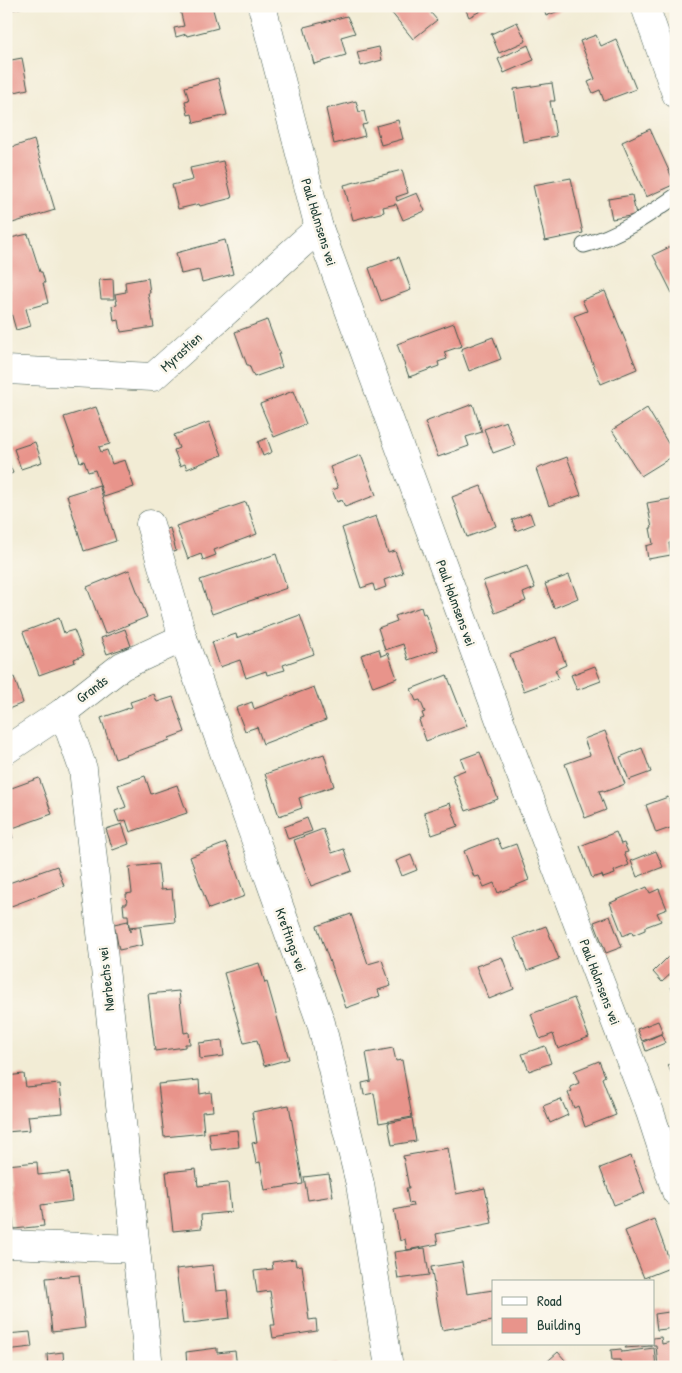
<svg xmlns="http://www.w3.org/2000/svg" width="682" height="1373" viewBox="0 0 682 1373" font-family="'Patrick Hand',sans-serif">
<rect width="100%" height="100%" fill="#fbf7ec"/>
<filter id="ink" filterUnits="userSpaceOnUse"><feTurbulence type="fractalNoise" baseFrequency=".02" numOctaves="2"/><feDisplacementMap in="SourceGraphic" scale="10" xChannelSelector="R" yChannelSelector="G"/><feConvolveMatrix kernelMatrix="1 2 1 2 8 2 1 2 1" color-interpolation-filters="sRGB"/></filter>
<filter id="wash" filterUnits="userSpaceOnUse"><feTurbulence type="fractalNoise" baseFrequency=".0096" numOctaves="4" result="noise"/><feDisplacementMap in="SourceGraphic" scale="20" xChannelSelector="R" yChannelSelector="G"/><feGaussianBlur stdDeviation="1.12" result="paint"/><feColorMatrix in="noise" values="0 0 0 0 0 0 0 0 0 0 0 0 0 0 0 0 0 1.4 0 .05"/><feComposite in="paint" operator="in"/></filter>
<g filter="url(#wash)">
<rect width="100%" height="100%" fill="#f2ecd5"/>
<g id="blocks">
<g fill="#e8948b">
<path d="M6,6H24V7L7,11Z"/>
<path d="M179,6H212L218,28L187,36L186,34L176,37L174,28L184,26Z"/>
<path d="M386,6H425L437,20L413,39Z"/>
<path d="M464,6H490L469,17Z"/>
<path d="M543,6H560L561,10L546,16Z"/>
<path d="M347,16L355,33L341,37L346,55L314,64L304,27Z"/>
<path d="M517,22L526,41L499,53L491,34Z"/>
<path d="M596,35L601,46L616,39L636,89L604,101L600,90L593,93L588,82L595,79L580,41Z"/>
<path d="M528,45L534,60L504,73L498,59Z"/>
<path d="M379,47L382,60L361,66L357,52Z"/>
<path d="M22,58L28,89L6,94V61Z"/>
<path d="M218,78L227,115L194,123L192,114L188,115L185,101L189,100L185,87Z"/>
<path d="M552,83L555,101H550L556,136L523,142L514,89Z"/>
<path d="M356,101L359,112L364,111L367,124L362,125L365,136L334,144L326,109Z"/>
<path d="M398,120L403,139L381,145L376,126Z"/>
<path d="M650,129L675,184L646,197L622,142Z"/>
<path d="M34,140L55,210L6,225V149Z"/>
<path d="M223,161L232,198L200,206L199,204L178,209L172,185L193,180L190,168Z"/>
<path d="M402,170L408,193L396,197L397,201L417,193L425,211L403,220L396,204L383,207L384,212L353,220L344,185Z"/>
<path d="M571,178L583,233L545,241L533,185Z"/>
<path d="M632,195L636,215L612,219L608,199Z"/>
<path d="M28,234L40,272H42L45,283H43L48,303L26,309L31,326L16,330L6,295V289L11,288L6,275V239Z"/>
<path d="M225,240L233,274L202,282L199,270L181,274L176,253Z"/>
<path d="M676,244V301L653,255Z"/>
<path d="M399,257L411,290L381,301L369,268Z"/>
<path d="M148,278L150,293H148L154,327L121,332L119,320L114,321L112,306L117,305L115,294L126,292L125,282Z"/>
<path d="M113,279L114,299H101L99,280Z"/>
<path d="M605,291L637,369L601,384L574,316L587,311L582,300Z"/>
<path d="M267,320L280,354H278L282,367L254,377L249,365H247L235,332Z"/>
<path d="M454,323L462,346L444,352L447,359L438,362L439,366L409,377L397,344Z"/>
<path d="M493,337L501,359L469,371L461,349Z"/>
<path d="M293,391L306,424L274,437L260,404Z"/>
<path d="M473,404L482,432L466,437L469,446L438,457L425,422Z"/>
<path d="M96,407L110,444L99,447L101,452L107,450L112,464L125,460L134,487L104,497L95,470L88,472L84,461L80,462L64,417Z"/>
<path d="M647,408L675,455L641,476L612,430Z"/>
<path d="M506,421L515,445L493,453L484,429Z"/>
<path d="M209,422L222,455L187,469L185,464L180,466L174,450L179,448L174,435Z"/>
<path d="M267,438L272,452L263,456L258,442Z"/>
<path d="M35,442L42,462L21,469L14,449Z"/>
<path d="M361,455L376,495L345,507L342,500L337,502L332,490L338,488L330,467Z"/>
<path d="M6,457L13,473L6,476Z"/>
<path d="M567,457L581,495L549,506L536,469Z"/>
<path d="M99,485L116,541L84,551L67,495Z"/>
<path d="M481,486L496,526L467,537L452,497Z"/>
<path d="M676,498V542L669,543L671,555L648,559L646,546L653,544L650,528H652L647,503Z"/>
<path d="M246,502L257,534L214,550L216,555L203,560L201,554L188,559L176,526Z"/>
<path d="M530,513L534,524L516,531L512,520Z"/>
<path d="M376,516L388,553L395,551L403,573L384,580L386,587L375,591L373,584L361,588L342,528Z"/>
<path d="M170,528L176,551L164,554L157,532Z"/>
<path d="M276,554L287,588L212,614L200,580Z"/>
<path d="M527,566L535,588L523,593L526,601L495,613L483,581Z"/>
<path d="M129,570L147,617L105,634L87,587Z"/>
<path d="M569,575L578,598L554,608L545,584Z"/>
<path d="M421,607L423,614L425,613L438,650L408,660L403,644L385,650L378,628L397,621L395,616Z"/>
<path d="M300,615L314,654L283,665L285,670L267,675L266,671L246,678L240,660L220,667L212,642L236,634L237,638Z"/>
<path d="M59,618L64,633L74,630L84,655L74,659L75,662L39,675L23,632Z"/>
<path d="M125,629L131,646L107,654L101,638Z"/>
<path d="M556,637L566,665L555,670L559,678L524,691L510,655Z"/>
<path d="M379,649L381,656L388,653L397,678L373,687L361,655Z"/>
<path d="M595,666L601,681L577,690L571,675Z"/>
<path d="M447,675L467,726L426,741L419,720L424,718L422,713L425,712L420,700L416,701L411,689Z"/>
<path d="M14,677L23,703L6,710V680Z"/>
<path d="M314,687L326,720L263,744L257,727L245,731L236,708L252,702L254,709Z"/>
<path d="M154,694L157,702L173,697L185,732L169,738L170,740L115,759L101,718L132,707L130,702Z"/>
<path d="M605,731L625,784L604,792L603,790L599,791L606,810L585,818L565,764L590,755L584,739Z"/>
<path d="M642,748L651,772L629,780L620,757Z"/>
<path d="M480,752L498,799L466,811L452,775L465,770L461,759Z"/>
<path d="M324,754L334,786L299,798L302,808L279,816L265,774Z"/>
<path d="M145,776L151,794L177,785L187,813L130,832L126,820L119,822L115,811L126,807L118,785Z"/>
<path d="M39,778L52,814L10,829L13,838L6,841V790Z"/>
<path d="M668,797L676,818V826L656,833L646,805Z"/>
<path d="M450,803L458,826L432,835L424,812Z"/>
<path d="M307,818L312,831L288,839L284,827Z"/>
<path d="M122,824L129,844L113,850L106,829Z"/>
<path d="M323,829L332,853L344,849L352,871L311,886L294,840Z"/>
<path d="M616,832L621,844L624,843L628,852L624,853L629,865L614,871L615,874L603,878L602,875L592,878L580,846Z"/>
<path d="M497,838L502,849L516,844L529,880L498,893L494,883L484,887L479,876L474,877L464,851Z"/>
<path d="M226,843L245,896L209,909L190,857Z"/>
<path d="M656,851L663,867L637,877L631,861Z"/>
<path d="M411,855L417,870L402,876L396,861Z"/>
<path d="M158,864L161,890L172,889L175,922L129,927L128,915H124L123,904H127L126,894L132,893L129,867Z"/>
<path d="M57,866L64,886L6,908V884Z"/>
<path d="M647,887L650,893L659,889L667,909L657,913L661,921L645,927V930L633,935L632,932L623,936L610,903Z"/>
<path d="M351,914L368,964L382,960L391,986L378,990L380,996L346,1008L317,926Z"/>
<path d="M610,916L622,947L606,953L594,922Z"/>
<path d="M128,921L130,932V929L140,927L143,945L119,950L114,924Z"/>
<path d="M546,926L559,959L527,971L514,938Z"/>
<path d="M502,957L514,989L489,999L476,966Z"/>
<path d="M668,957L676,965V969L662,982L653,972Z"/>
<path d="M259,963L265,983L267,982L289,1059L264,1066L257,1040L244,1043L224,973Z"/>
<path d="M676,986V998L671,987Z"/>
<path d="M179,991L184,1033L189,1032L190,1044H185V1047L155,1051L148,994Z"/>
<path d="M574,998L589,1037L558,1049L553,1034L540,1039L531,1014Z"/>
<path d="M658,1021L663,1033L642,1041L637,1029Z"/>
<path d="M661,1034L665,1043L646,1051L643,1042Z"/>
<path d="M222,1040L224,1056L200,1059L199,1043Z"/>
<path d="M545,1046L551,1063L529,1071L522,1054Z"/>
<path d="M393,1048L396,1061L402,1060L412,1117L379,1123L374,1093L364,1095L362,1083L371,1081L366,1053Z"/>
<path d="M599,1061L605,1076L602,1078L616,1115L585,1127L578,1106L574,1108L568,1093L572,1091L570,1087L579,1083L574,1071Z"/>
<path d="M676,1062V1084L668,1065Z"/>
<path d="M24,1074L26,1087L60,1084L63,1113L28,1116L30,1130L6,1132V1076Z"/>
<path d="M199,1080L200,1094L211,1092L213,1111L202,1112L204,1133L164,1137L158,1084Z"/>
<path d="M561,1099L568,1115L550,1123L543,1106Z"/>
<path d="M289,1105L303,1184L265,1190L260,1162L256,1163L252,1143L257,1142L252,1112Z"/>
<path d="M412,1118L416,1141L392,1145L388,1123Z"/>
<path d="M237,1130L239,1147L211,1150L209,1133Z"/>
<path d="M448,1148L456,1194L485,1188L492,1223L436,1234L438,1244L407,1250L405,1239L400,1241L394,1210L413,1206L412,1203L409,1204L406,1188H409L403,1156Z"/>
<path d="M631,1156L645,1193L614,1205L600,1168Z"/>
<path d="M37,1162L38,1175L68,1172L72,1201L41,1205L44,1226L14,1229L7,1165Z"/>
<path d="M196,1169L198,1186L228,1183L231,1212L201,1215L202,1228L173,1231L166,1172Z"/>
<path d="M329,1174L333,1196L308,1200L304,1177Z"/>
<path d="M654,1219L672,1267L644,1278L625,1231Z"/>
<path d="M425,1248L429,1275L398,1279L394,1252Z"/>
<path d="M295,1259L296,1266L302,1265L309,1320L316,1319L317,1331L273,1338L271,1325H275L270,1291L257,1293L254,1271L273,1269L272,1262Z"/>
<path d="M462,1262L467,1294L493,1290V1321L442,1330L431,1267Z"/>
<path d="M213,1265L216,1291L227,1290L230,1318L183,1324L176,1269Z"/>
<path d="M79,1275L85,1328L52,1332L46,1278Z"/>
<path d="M676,1311V1328L657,1330L655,1314Z"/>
<path d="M30,1332L32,1347L6,1350V1334Z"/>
<path d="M661,1337L662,1344L676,1341V1367H658L656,1345H653V1338Z"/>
<path d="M628,1344H651V1346L625,1348Z"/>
<path d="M217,1348V1353L235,1351L237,1367H187L186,1352Z"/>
<path d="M654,1348L656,1367H621L620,1360H612L611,1350L621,1349L622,1352Z"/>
<path d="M63,1352L64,1367H48L47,1354Z"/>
<path d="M558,1352L571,1367H541Z"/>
<path d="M338,1364L339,1367H325V1366Z"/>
</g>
</g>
</g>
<g filter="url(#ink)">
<use href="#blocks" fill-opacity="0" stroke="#3f574c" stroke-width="1"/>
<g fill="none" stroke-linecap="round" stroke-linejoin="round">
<defs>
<path id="lane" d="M584,245C618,236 647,216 676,196"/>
<g id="street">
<path d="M262,6L319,228L502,726L650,1112L676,1192"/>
<path d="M645,6L676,94"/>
<path d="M6,370L153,377L319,228"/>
<path d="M150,524L183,638L321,1023L360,1184L389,1367"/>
<path d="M63,712L83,769L149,1367"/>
<path d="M6,750L63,712L122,666L183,638"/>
<path d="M6,1244L136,1249"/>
</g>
</defs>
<use href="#lane" stroke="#3f574c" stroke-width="17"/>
<use href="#street" stroke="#3f574c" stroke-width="29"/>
<use href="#lane" stroke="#fff" stroke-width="15"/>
<use href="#street" stroke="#fff" stroke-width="28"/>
</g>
</g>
<g text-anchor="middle" stroke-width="5" stroke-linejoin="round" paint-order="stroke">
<g font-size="14" fill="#1f3d34" stroke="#fbf7ec">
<text transform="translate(319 222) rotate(73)" y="5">Paul Holmsens vei</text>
<text transform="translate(181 352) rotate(-42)" y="5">Myrastien</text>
<text transform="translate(456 603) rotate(70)" y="5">Paul Holmsens vei</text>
<text transform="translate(92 689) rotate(-37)" y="5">Granås</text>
<text transform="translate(291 940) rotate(70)" y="5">Kreftings vei</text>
<text transform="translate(106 979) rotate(-96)" y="5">Nørbechs vei</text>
<text transform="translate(600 982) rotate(69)" y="5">Paul Holmsens vei</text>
</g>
</g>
<rect width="682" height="1373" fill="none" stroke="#fbf7ec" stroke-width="25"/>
<rect x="492" y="1280" width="162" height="65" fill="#fbf7ec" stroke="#a3ada2"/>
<rect x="502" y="1297" width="25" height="8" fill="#ffffff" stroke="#a3ada2"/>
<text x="537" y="1306" font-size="15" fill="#1f3d34">Road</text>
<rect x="502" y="1318" width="25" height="15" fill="#e8948b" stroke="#a3ada2"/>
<text x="537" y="1330" font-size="15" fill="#1f3d34">Building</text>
</svg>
